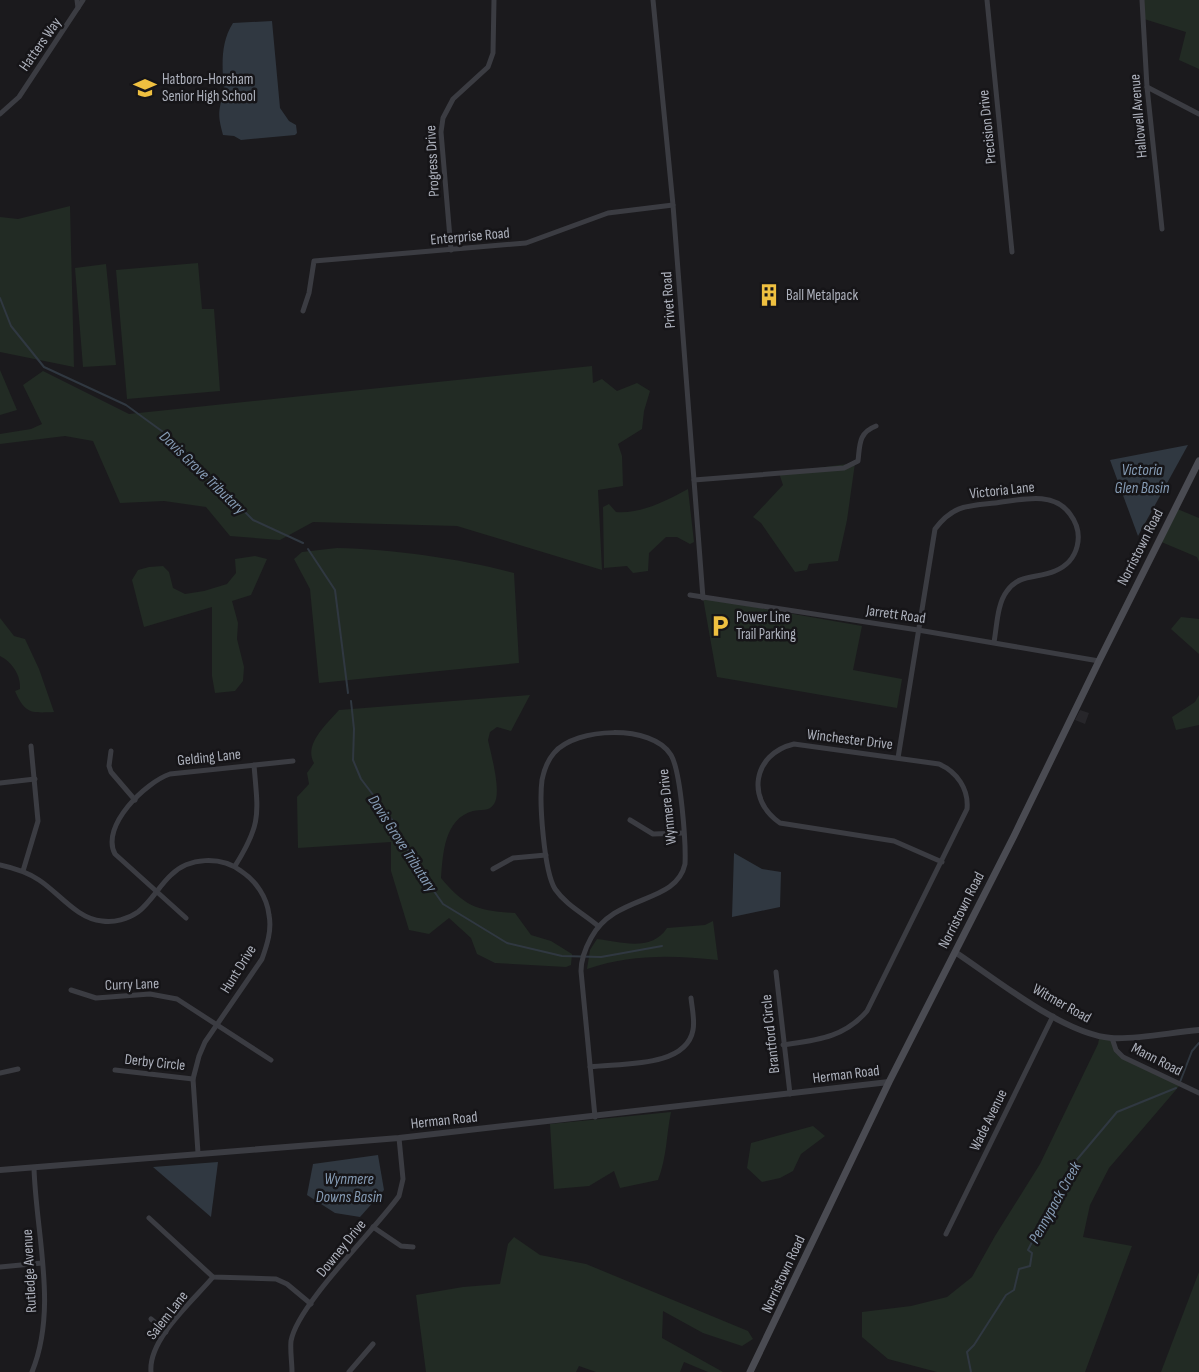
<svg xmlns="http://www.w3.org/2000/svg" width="1199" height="1372" viewBox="0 0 1199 1372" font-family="'Sofia Sans Condensed',sans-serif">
<rect width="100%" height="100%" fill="#1b1a1d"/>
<path fill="#27262a" d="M1080,710L1089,713L1085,724L1075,720Z"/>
<g fill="#222b24">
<path d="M1142,0H1199V69L1179,60L1186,32L1144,19Z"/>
<path d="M70,206L74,367L0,352V217L18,219Z"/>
<path d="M198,263L202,309H214L220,391L127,399L116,270Z"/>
<path d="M106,264L116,365L83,367L75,268Z"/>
<path d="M592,366L593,383L602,379L617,391L637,383L650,391L644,411L642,429L618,444L622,456L623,486L598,490L602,570L457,526L313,522L280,540L230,536L206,507L164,501L120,503L93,441L65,436L0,444V434L31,429L42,424L23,385L43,371L129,414Z"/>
<path d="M0,370L17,410L0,415Z"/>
<path d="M855,463L847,520L838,561L809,564L807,570L795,572L761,523L753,517L783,485L779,473Z"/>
<path d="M688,489L694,542L690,544L677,537H666L649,553L648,571L633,573L627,566L604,568L603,507L609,504L616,512C641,514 666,501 688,489Z"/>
<path d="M1175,508L1199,518V562L1197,557L1159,541Z"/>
<path d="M337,548C392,549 462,559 514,573L519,663L319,683L310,589L294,559L302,552Z"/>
<path d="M255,556L267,559L251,595L232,601L238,623L237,639L244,667L243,681L235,691L215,693L212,676V607L144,627L132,580L138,570L149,567L163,566L169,572L173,588L185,594L204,591L227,584L236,573L235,559Z"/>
<path d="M703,598L862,626L853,670L902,679L897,708L717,677Z"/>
<path d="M1181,617L1199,619V654L1171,629Z"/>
<path d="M0,618L14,636L25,639L39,669L54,712C31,713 25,714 15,691L20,689C21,675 12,662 0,656Z"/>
<path d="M530,695L511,731L497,727L490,732L488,740C491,754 502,793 494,804C489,812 481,809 473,811C444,819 443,854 441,878C465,907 478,911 515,913L531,935L551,941L572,954L571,965L566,967L495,963L477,954L471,938L449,918L429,934L409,930L391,871V842L298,848L297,797L309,784L307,773L314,763C303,744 328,723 339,710Z"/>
<path d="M1199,695V725L1176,730L1172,717L1195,702Z"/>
<path d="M713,921L718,960C673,955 630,954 587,969L590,950L597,939C620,942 652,952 667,928L705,925Z"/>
<path d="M1100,1034L1112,1038L1123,1057L1181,1084L1109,1168L1090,1205L1083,1237L1132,1246L1085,1372H937L888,1359L862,1337V1312L911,1306L947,1297L972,1277L995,1236L1040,1164L1098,1044Z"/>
<path d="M671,1112C666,1137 667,1156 658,1180L620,1188L614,1171L589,1186L554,1189L550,1124Z"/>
<path d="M813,1126L825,1136L801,1154L793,1171L780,1178L762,1182L747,1168L751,1143Z"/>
<path d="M514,1237L540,1255L586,1264L748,1331L753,1339L742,1346L703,1333L663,1311L662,1338L723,1372H708L684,1362L680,1372H596L579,1366L576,1372H426L416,1295L463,1287L500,1284L508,1244Z"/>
<path d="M1199,1272V1372H1161Z"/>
</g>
<g fill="#303841">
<path d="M272,21L280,108L289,121L296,125L297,133L295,135L241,140L234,136L223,135C218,116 218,113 223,94C225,90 223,83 223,79C222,59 222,40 233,23Z"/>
<path d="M1188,445L1138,536L1110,460Z"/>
<path d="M734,853L762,869L781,872L780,907L732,917Z"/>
<path d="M378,1155L384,1190L360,1217L335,1213L307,1195L313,1164Z"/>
<path d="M218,1162L211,1217L153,1167Z"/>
</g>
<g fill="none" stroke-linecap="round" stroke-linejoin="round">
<g stroke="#303841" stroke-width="2">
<path d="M0,298L11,326L44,367L126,405L170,437L253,520L303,543"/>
<path d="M308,549L335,590L348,693"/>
<path d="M351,701L354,729L353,760L361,779L393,821L417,867L443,904L507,943L562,956L601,957L662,946"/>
<path d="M1180,1082L1192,1051L1199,1043"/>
<path d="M971,1372L967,1352L974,1345L1006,1295L1014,1290L1019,1269L1030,1266L1032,1253L1028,1250L1069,1169L1117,1112L1176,1088"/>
</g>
<g stroke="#3b3c42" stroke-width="5">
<path d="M77,0L78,8"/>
<path d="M653,0L673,205L703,598"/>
<path d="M987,0L1012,252"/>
<path d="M1142,0L1147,87L1162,229"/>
<path d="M1147,87L1199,114"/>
<path d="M0,114L19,97L83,0"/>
<path d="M451,250L441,132L443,118L453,99L488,67L493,53L494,0"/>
<path d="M303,311L309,293L314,261L526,243L608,213L673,205"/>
<path d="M694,480L844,468L858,461C860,445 858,433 876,426"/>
<path d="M690,595L918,630L1099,661"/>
<path d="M111,751L109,766L111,772L135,800"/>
<path d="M898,758L935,529C953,505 967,506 995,503C1020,500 1053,490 1070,514C1085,534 1079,561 1055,571C1037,579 1020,573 1007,591C997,604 997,626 994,642"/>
<path d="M0,783L35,779"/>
<path d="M630,820L653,834L683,833"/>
<path d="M0,865C14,868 27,872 39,880C59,893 77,919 102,921C114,923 128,919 138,912C151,902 159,886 171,875C189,857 221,856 241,871C256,881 267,897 269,915C272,930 267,945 262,959L205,1042L199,1056L193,1079L198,1153"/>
<path d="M235,866C262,823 258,814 254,765"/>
<path d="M493,869L513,858L546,855"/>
<path d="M23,871L38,821L31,746"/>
<path d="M186,918L115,854C100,826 146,782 170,774L293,761"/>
<path d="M776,972L790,1094"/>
<path d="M71,990L96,998L150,994L177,999L271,1060"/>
<path d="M1112,1038L1116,1050L1123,1057L1199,1093"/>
<path d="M783,1045C816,1040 844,1038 867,1011L967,809C969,789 957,772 939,764L794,744C752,754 746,800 780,823L894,841L942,862"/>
<path d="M590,1067C621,1063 686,1068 693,1030C695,1020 692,1008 691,998"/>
<path d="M115,1070L193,1079"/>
<path d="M0,1073L18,1069"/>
<path d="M595,1117L581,971C581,959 585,949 591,938C615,893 676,905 685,864C686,843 681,772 671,755C652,724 576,727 554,753C547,761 544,770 542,780C539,802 544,871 555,889C566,905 584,914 598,926"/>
<path d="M149,1218L213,1277L276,1279L287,1284L311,1304"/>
<path d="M373,1227L401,1246L413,1247"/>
<path d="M946,1234L1053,1016"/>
<path d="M0,1267L42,1263"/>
<path d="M151,1319L166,1332"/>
<path d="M32,1372C58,1308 36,1235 34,1168"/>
<path d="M151,1372C148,1339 193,1301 213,1277"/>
<path d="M292,1372C292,1362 290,1351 291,1341C297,1305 375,1230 399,1196L403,1179L399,1138"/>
<path d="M349,1372L373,1344"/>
</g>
<g stroke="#3b3c42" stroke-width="6">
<path d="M955,952C996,979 1063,1034 1111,1038C1136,1040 1173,1032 1199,1030"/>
<path d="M0,1170L399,1138L889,1082"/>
</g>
<path stroke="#4a4b52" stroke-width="7" d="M750,1372L889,1082L1014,836L1099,661L1199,461"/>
</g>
<defs>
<symbol id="school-bare" viewBox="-9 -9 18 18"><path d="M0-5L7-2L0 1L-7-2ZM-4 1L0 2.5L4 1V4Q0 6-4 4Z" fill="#efc040" stroke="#161518" stroke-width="2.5" paint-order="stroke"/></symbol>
<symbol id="building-bare" viewBox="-9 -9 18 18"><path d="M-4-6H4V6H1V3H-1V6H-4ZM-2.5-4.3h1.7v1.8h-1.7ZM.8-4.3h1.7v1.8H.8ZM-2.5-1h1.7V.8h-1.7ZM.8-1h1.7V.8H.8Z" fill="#efc040" stroke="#161518" stroke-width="2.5" paint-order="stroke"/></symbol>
<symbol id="parking-bare" viewBox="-9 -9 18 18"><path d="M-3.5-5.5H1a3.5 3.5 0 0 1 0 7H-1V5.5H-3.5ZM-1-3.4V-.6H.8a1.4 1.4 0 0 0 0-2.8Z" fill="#efc040" stroke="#161518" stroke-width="2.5" paint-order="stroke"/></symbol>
</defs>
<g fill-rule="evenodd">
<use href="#school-bare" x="129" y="72" width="32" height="32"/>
<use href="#building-bare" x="753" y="279" width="32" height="32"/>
<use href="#parking-bare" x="704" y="610" width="32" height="32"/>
</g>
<g text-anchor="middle" stroke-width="5" stroke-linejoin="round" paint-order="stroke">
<g font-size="15" fill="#adb1bc" stroke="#161518">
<text transform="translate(40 44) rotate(-55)" y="5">Hatters Way</text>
<text transform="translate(1138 116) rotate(-95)" y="5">Hallowell Avenue</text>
<text transform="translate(987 127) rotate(-96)" y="5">Precision Drive</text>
<text transform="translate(432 161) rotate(-93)" y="5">Progress Drive</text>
<text transform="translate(470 236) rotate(-5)" y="5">Enterprise Road</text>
<text transform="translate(668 300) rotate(-94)" y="5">Privet Road</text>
<text transform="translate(1002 490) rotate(-6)" y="5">Victoria Lane</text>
<text transform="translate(1140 547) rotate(-63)" y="5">Norristown Road</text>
<text transform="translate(896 614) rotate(8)" y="5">Jarrett Road</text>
<text transform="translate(850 739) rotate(7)" y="5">Winchester Drive</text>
<text transform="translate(209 757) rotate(-6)" y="5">Gelding Lane</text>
<text transform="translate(667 807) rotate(-96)" y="5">Wynmere Drive</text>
<text transform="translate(961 910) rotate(-63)" y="5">Norristown Road</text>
<text transform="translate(238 969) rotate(-58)" y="5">Hunt Drive</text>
<text transform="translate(132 984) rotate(-2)" y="5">Curry Lane</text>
<text transform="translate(1062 1003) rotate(29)" y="5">Witmer Road</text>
<text transform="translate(770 1034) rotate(-96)" y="5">Brantford Circle</text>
<text transform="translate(1157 1059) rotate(27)" y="5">Mann Road</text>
<text transform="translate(155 1062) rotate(6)" y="5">Derby Circle</text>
<text transform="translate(846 1074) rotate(-7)" y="5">Herman Road</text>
<text transform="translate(444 1120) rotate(-6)" y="5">Herman Road</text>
<text transform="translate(988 1120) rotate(-64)" y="5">Wade Avenue</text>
<text transform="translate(341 1248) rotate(-51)" y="5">Downey Drive</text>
<text transform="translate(29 1271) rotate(-93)" y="5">Rutledge Avenue</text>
<text transform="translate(783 1274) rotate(-65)" y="5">Norristown Road</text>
<text transform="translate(167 1315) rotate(-52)" y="5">Salem Lane</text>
</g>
<g font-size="15" fill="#adb1bc" stroke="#161518" text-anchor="start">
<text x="162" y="84">Hatboro-Horsham<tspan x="162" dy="17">Senior High School</tspan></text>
<text x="786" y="300">Ball Metalpack</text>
<text x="736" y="622">Power Line<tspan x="736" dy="17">Trail Parking</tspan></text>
</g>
<g font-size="16" font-style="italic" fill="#869cb5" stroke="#161518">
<text x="1142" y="475">Victoria<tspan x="1142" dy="18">Glen Basin</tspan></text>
<text transform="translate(203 472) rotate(44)" y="6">Davis Grove Tributary</text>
<text transform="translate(403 843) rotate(57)" y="6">Davis Grove Tributary</text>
<text x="349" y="1184">Wynmere<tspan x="349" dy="18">Downs Basin</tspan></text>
<text transform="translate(1054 1202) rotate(-61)" y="6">Pennypack Creek</text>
</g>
</g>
</svg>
